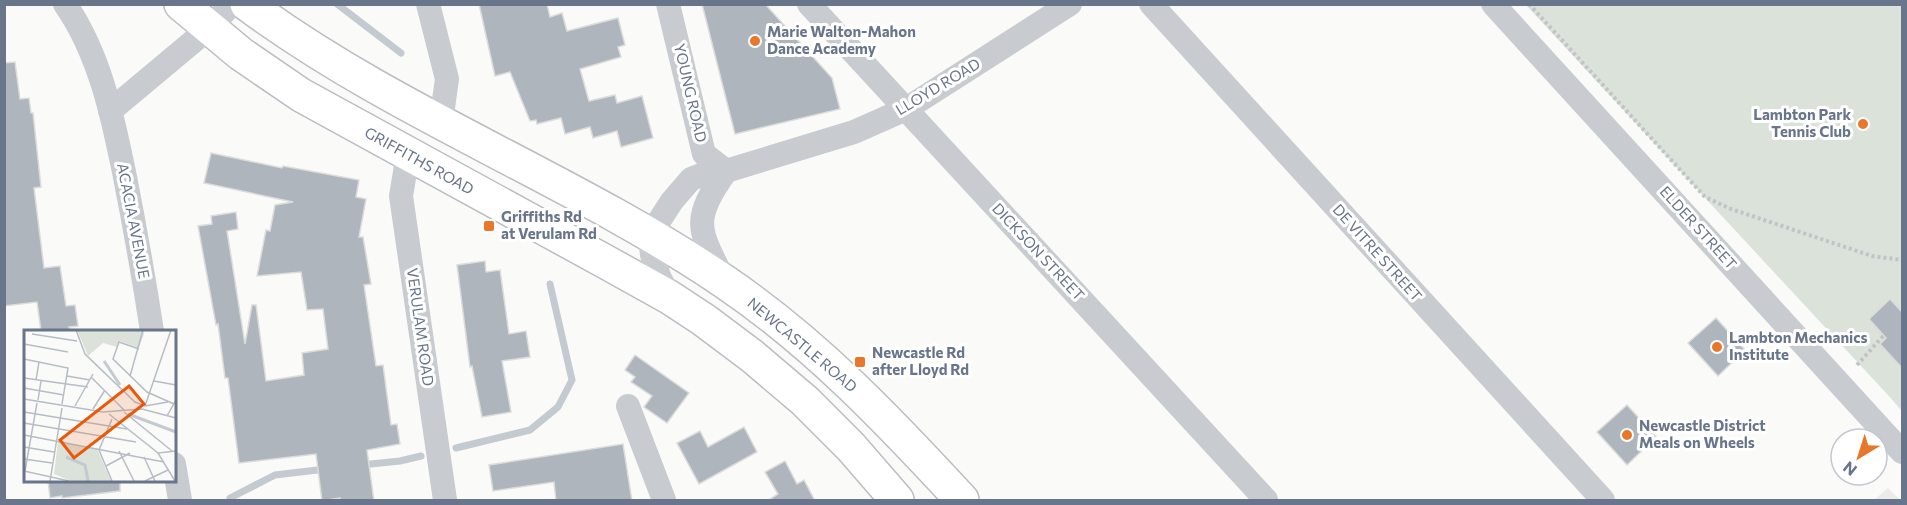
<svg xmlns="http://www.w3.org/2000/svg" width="1907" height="505" viewBox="0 0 1907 505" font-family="Commissioner,sans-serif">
<rect width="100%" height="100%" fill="#fafaf8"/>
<path fill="#ebebeb" d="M1888,488L1900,500H1874Z"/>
<path fill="#dbe2d9" d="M1526,5H1902V411L1888,395Z"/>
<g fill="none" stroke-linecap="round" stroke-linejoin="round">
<g stroke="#c3cad0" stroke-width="7">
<path d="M337,4L401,53"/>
<path d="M456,448L530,430L558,407L572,380L550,284"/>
<path d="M361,465L400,461L421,456"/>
<path d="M230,498L275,475L326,469"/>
</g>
</g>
<g fill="#aeb5bd" stroke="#dcdcda" stroke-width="1.5">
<path d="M479,4H547L550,17L562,13L567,31L618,18L625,45L618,47L621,57L580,69L589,101L615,95L617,103L642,96L653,138L621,147L617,131L593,138L590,127L565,134L561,118L537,124L536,120L530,121L510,72L495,76Z"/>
<path d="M702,4H765L832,78L840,109L735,134Z"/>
<path d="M15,62L20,99L29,98L31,113H33L41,187L34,188L44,268L60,266L66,306L75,305L78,326L69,327L70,331H41L37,302L4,306V63Z"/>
<path d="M211,153L282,168L283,166L359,180L356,197L366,199L359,237H363L371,284L364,285L376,366L383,365L391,425L397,424L400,444L367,450L374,501H340V498L322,501L316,454L239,463L228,378H225L218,324L216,325L198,226L212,224L211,216L236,212L238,229L227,231L245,344L252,305H256L266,381L304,375L302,353L328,349L323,309L307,310L301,272L257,276L266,230L270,231L275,205L293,202L204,183Z"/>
<path d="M485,261L486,272L500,270L509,334L526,331L530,357L502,361L511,412L482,417L472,366L470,367L457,265Z"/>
<path d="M1890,299L1902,312V368L1880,344L1886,338L1869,319Z"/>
<path d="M1716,318L1745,350L1718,376L1688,343Z"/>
<path d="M635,355L689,393L667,423L644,407L652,396L631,382L635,377L625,370Z"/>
<path d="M1627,405L1656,437L1627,465L1597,432Z"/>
<path d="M744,427L757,452L699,484L677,443L700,431L708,447Z"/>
<path d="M623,444L632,501H556L554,482L493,491L489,465Z"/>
<path d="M785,461L797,484L804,480L815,501H767L778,494L765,472Z"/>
<path d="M48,480H120V491L62,498V496L50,498Z"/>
</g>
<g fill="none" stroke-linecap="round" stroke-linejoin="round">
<defs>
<g id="highway">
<path d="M181,4L241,54L301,95L606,262L669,297L704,320L752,356L805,401L851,447L897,500"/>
<path d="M247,4C396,114 573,179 725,282C815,343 889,421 962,500"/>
</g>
</defs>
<use href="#highway" stroke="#babdc1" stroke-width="36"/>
<g stroke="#c1c3c6" stroke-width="4" stroke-dasharray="3 3" stroke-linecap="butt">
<path d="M1529,4L1705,197L1731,209L1872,256L1902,260"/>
<path d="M1857,365L1884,335"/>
</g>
<g stroke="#c8cbcf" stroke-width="24">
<path d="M65,4C100,54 113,118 125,177C135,228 144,279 152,331"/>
<path d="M428,4L447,79L441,122"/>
<path d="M668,4L704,154L726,171"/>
<path d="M809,4L1266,500"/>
<path d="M1151,4L1603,500"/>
<path d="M1493,4L1902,452"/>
<path d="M110,111L208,29L232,4"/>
<path d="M408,154L401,196L445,500"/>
<path d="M725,282C699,230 690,222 726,171"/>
<path d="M669,297L659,276L652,255L650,235L672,201L691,179L704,174L726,171L854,132L906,109L1070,4"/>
<path d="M628,406L664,500"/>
<path d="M174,464L180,500"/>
</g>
<use href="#highway" stroke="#fff" stroke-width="33"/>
</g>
<g fill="#e8772a" stroke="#fff" stroke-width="2">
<circle cx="755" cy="41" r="6"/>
<circle cx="1863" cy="124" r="6"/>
<rect x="483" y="220" width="12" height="12" rx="3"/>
<circle cx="1717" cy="347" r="6"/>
<rect x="854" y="356" width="12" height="12" rx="3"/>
<circle cx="1627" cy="435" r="6"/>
</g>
<g text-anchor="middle" stroke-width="6" stroke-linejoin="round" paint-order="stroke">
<g font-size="15" font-weight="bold" fill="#68758a" stroke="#fff" text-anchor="start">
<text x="767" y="37">Marie Walton-Mahon<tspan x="767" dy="17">Dance Academy</tspan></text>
<text x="1851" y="120" text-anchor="end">Lambton Park<tspan x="1851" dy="17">Tennis Club</tspan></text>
<text x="501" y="222">Griffiths Rd<tspan x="501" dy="17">at Verulam Rd</tspan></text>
<text x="1729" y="343">Lambton Mechanics<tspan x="1729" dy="17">Institute</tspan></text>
<text x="872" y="358">Newcastle Rd<tspan x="872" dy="17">after Lloyd Rd</tspan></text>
<text x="1639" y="431">Newcastle District<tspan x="1639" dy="17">Meals on Wheels</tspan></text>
</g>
<g font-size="15" fill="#68758a" stroke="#fff">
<text transform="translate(938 87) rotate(-31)" y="5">LLOYD ROAD</text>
<text transform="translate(690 93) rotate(77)" y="5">YOUNG ROAD</text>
<text transform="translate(419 161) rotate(29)" y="5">GRIFFITHS ROAD</text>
<text transform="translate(133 221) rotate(79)" y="5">ACACIA AVENUE</text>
<text transform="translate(1698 228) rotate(48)" y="5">ELDER STREET</text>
<text transform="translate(1038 252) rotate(47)" y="5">DICKSON STREET</text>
<text transform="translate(1377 253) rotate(48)" y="5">DE VITRE STREET</text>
<text transform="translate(420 327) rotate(82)" y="5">VERULAM ROAD</text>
<text transform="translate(802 345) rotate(40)" y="5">NEWCASTLE ROAD</text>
</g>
</g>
<g transform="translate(24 330)">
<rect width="152" height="152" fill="#fafaf8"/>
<path d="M53,0H119L120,4L115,18L96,11L93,17L79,13L64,26ZM34,112L73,119L87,151H47L30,144Z" fill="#dbe2d9"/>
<path fill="none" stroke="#c3cad0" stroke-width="3" d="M80,31L96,55M104,84L152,102M42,127L61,135L64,151"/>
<path fill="none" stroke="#b7bdc5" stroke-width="1.5" d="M52,0L61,24L111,72L121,76L144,72M8,4L53,11M0,14L44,22M115,19L95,12L89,29L123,62L150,74M0,29L44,38L38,74M43,46L66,50M106,46L119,0M67,47L100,80M0,48L64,57M12,50L15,32M130,51L152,55M0,58L40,65M0,69L79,82L118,79L152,88M14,70L17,51M51,76L69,44M121,76L147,0M69,79L81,60M0,82L103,99M100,82L148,121M85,84L134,123L151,151M143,86L152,70M0,93L112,112M0,105L140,132M0,117L30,122M95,121L110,151M134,123L152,121M120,127L131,151M0,129L28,133M82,136L106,123M0,141L45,151M1,141L13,73M26,151L38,78M88,151L75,120L88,89M121,151L144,140"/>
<path fill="#e8590c" fill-opacity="0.15" stroke="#e8590c" stroke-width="3" d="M105,56L120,74L50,128L36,110Z"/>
<rect width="152" height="152" fill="none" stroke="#68758a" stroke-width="3"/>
</g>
<rect width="1907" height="505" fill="none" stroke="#68758a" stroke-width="12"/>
<g transform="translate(1859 457) rotate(218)"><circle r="28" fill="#ffffff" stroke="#c3c8d0" stroke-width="1.5"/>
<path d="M0-4.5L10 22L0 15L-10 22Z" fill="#e8772a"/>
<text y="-9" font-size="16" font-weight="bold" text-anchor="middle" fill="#68758a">N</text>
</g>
</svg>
